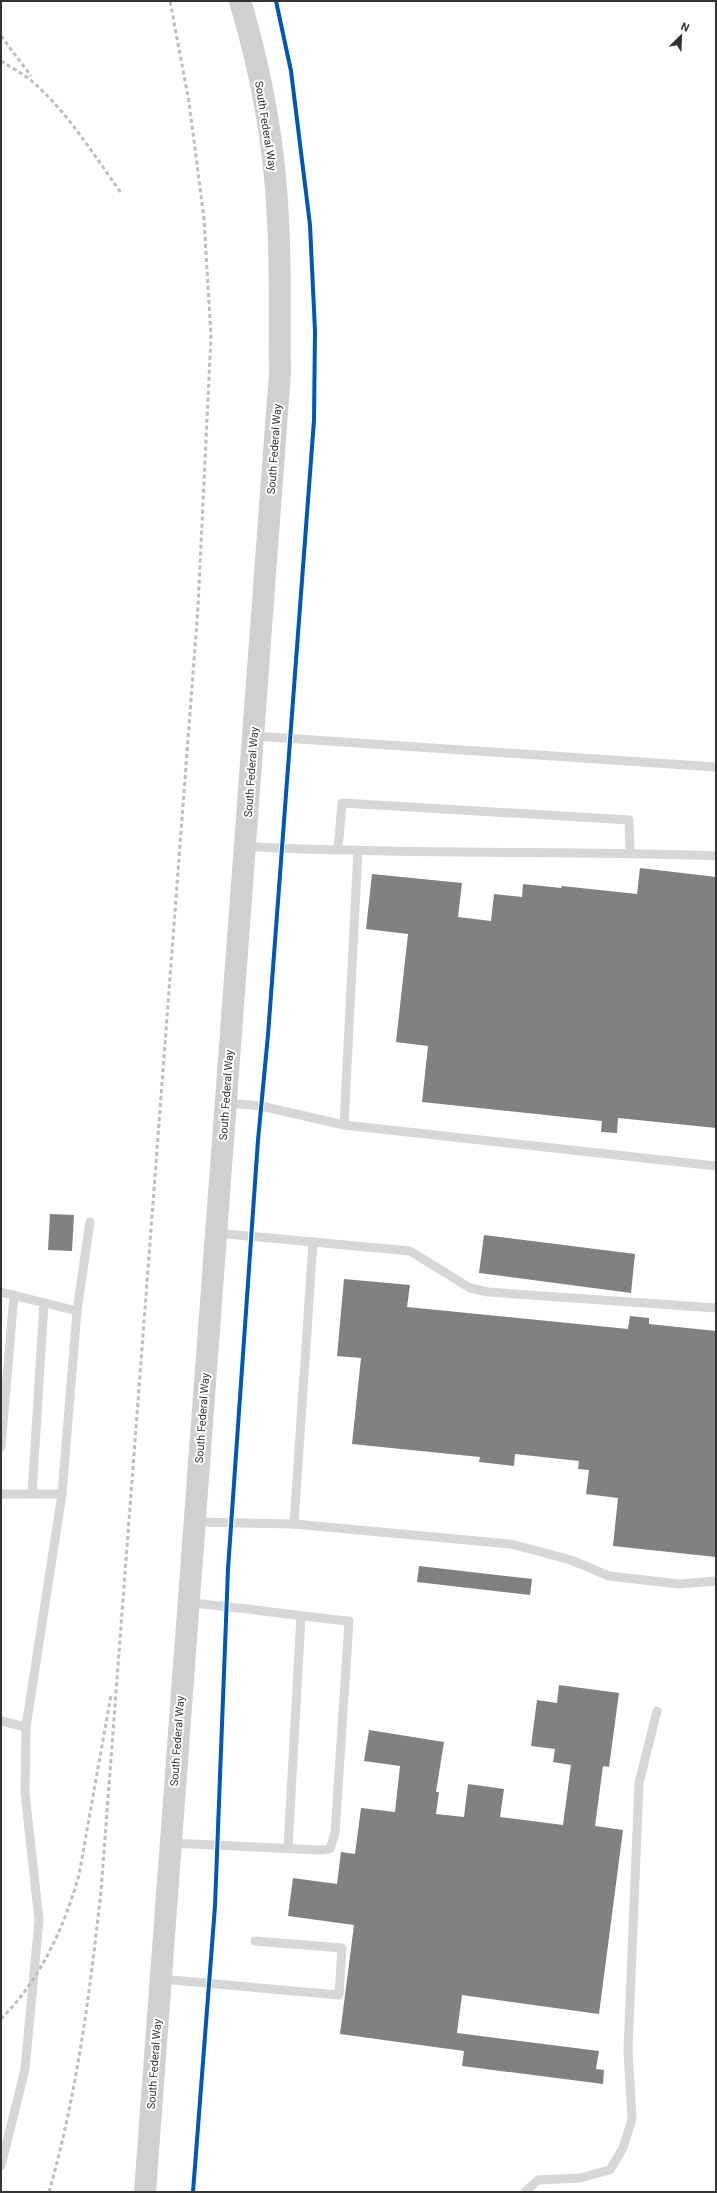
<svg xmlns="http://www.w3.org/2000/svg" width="717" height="2193" viewBox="0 0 717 2193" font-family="Roboto,sans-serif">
<rect width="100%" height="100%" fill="#fff"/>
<g fill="#818181">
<path d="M640,868L716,877V1128L618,1118L617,1133L601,1132L602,1121L422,1102L428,1046L396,1042L408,934L366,929L372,874L462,883L458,917L491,921L494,894L522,897L523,884L561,888L562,886L637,894Z"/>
<path d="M50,1214L74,1215L72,1251L48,1250Z"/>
<path d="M484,1235L635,1254L631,1293L479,1273Z"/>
<path d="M344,1279L410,1285L407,1307L628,1329L630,1316L649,1318V1324L716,1331V1557L613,1546L618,1498L586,1494L589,1470L578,1469L579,1461L515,1454L514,1466L479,1462L480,1457L352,1444L361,1358L337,1356Z"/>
<path d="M419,1566L532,1579L530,1595L417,1582Z"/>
<path d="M559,1685L619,1693L609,1767L603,1766L595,1826L623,1830L599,2014L462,1995L457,2033L599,2051L596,2069L604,2070L603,2084L462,2066L464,2051L340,2034L354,1925L288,1916L293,1878L337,1884L341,1852L355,1854L361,1808L395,1812L400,1766L364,1761L369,1730L444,1742L436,1792H439L436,1814L464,1817L468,1784L504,1789L500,1817L563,1825L571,1765L553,1762L555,1749L531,1746L537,1700L557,1703Z"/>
</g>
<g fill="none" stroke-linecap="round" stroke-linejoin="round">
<g stroke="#d7d7d7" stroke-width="9">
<path d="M254,736L716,767"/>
<path d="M245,846C279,849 313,849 348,850C471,854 593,851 716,856"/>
<path d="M338,850L342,803L629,820L630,852"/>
<path d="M226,1103L261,1106L344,1125L716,1166"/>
<path d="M344,1125L358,850"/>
<path d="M216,1233L410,1251L470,1288L488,1292L716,1308"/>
<path d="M1,1292L77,1311L62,1494"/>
<path d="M77,1311L90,1222"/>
<path d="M1,1447L14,1295"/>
<path d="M1,1494H62L26,1727"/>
<path d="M32,1494L44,1303"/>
<path d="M194,1522L294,1524L511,1544L571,1560L609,1576L679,1584L716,1581"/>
<path d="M294,1524L313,1242"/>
<path d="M1,1721L26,1727L25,1793L39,1920L25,2069L1,2166"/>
<path d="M170,1843L321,1850L330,1849L335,1833L349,1621C295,1616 242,1607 188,1603"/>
<path d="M288,1848L301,1616"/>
<path d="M160,1979L339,1995L342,1948L255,1941"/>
<path d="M525,2192L538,2180L580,2178L610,2170L623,2148L632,2119L628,2050L639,1783L657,1711"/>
</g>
<path stroke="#d0d0d0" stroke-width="22" d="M145,2192L280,372C279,321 281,270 278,220C275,147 261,71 240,1"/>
<g stroke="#bebebe" stroke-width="3" stroke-dasharray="4 3" stroke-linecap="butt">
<path d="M1,36L31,76"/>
<path d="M1,61C12,68 24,74 34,83C69,114 95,157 122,194"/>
<path d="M1,2019C40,1980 64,1928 79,1875L111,1695"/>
<path d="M49,2192C77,2094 90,1992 101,1891L198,607L211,336L204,219L189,102L170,1"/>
</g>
<defs>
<path id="cycleway" d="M193,2192L215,1906L228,1569L258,1140L268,1035L314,420L315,331L310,225L291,71L276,1"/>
</defs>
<use href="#cycleway" stroke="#fff" stroke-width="6"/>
<use href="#cycleway" stroke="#0057b8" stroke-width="4"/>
</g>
<g text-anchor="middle" stroke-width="4" stroke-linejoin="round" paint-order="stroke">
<g font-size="11" fill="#333" stroke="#fff">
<text transform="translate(266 126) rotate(81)" y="4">South Federal Way</text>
<text transform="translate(274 449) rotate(-86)" y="4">South Federal Way</text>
<text transform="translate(251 772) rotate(-86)" y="4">South Federal Way</text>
<text transform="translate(226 1095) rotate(-86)" y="4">South Federal Way</text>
<text transform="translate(202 1418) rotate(-86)" y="4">South Federal Way</text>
<text transform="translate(177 1741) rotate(-86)" y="4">South Federal Way</text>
<text transform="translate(154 2064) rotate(-86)" y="4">South Federal Way</text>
</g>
</g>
<rect width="717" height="2193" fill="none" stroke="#333333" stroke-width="4"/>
<g transform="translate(681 36) rotate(24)" stroke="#ffffff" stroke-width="3" paint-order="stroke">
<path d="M0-3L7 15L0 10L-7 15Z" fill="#333333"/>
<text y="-6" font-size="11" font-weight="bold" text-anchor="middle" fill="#333333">N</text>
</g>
</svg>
